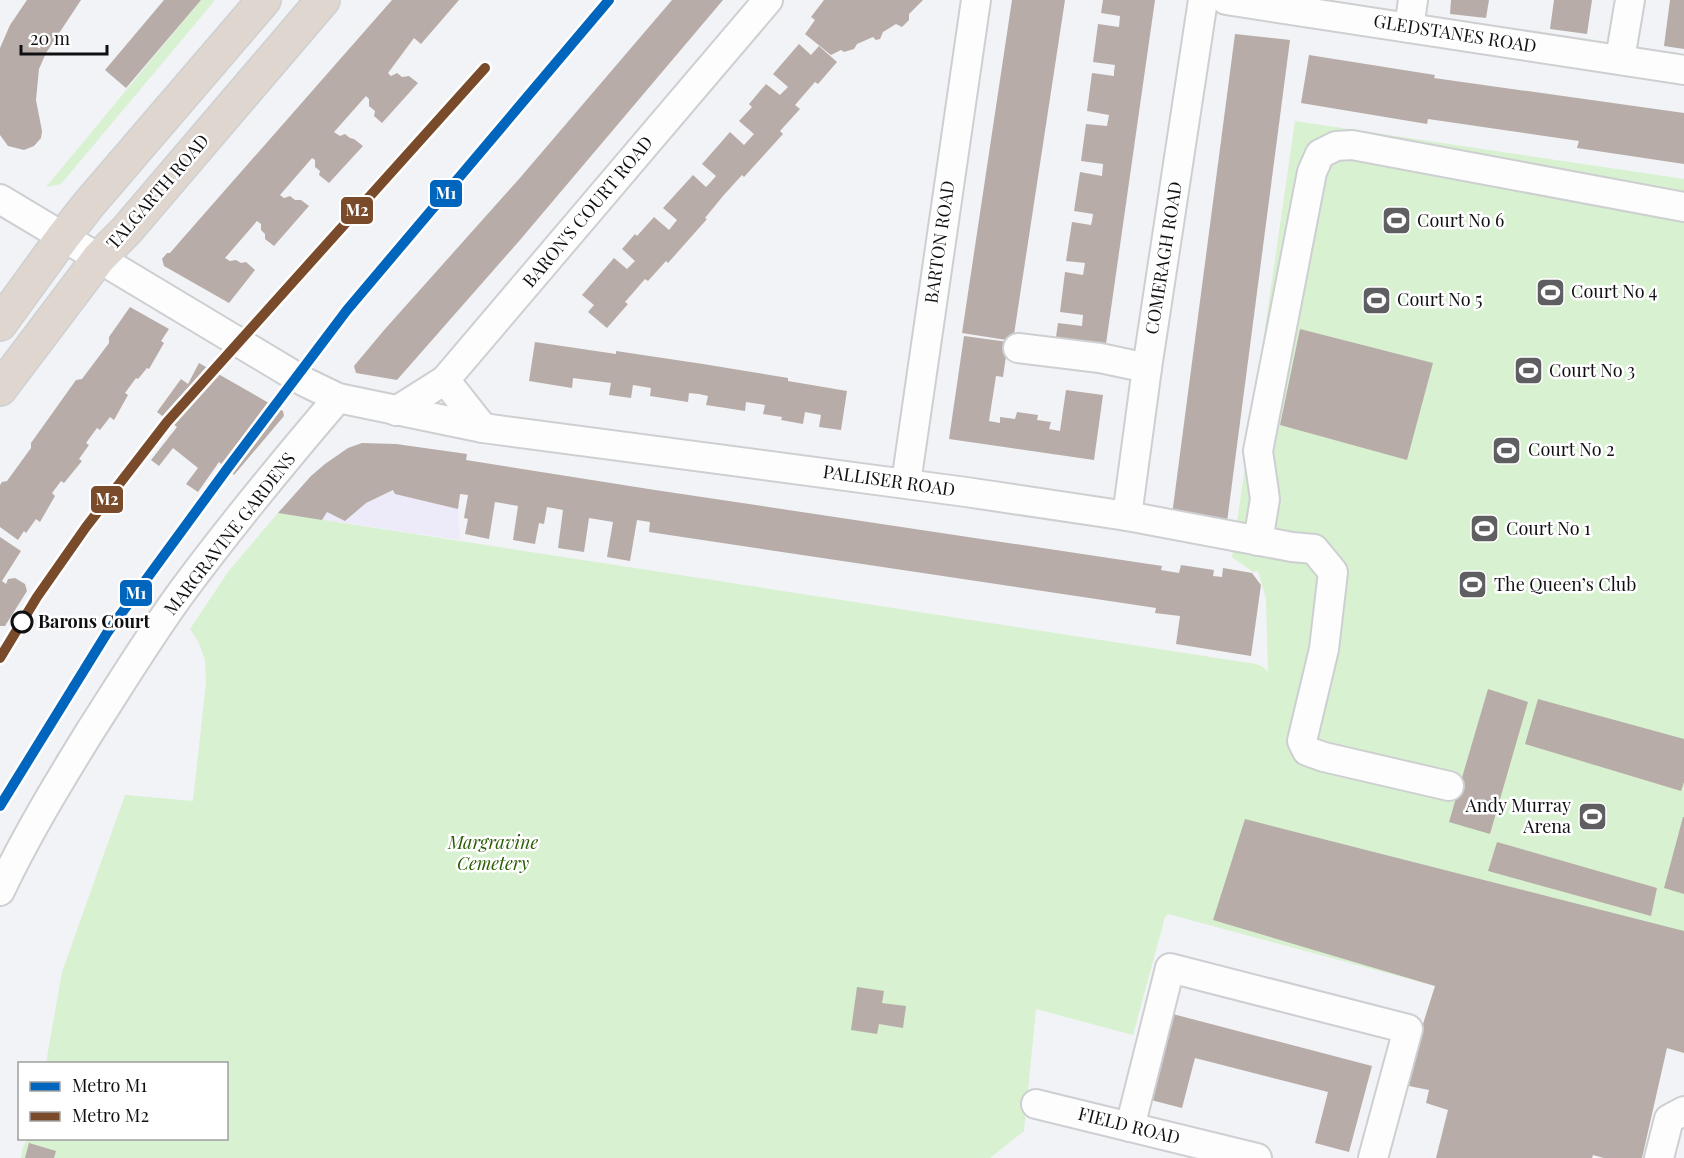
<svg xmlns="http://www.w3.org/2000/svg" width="1684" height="1158" viewBox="0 0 1684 1158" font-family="'Playfair Display',serif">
<rect width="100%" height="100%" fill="#f1f3f6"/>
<path fill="#edebf9" d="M362,443L396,444L467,454L458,509L460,540L278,513L311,476L325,464L348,448Z"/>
<g fill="#d8f1d0">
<path d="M201,0H215L61,184L46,187Z"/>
<path d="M1295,121L1684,179V1053L1168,914L1165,917L1133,1035L1036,1009L1024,1131L990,1158H21L23,1147L28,1139L226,1138V1064L46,1063L62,972L125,795L193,801L206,683L205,660L199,643L190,629L228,572L278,513L1256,664L1263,667L1268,672L1266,599L1258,571L1253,572L1232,557Z"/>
</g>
<g fill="#b8aca8">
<path d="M27,0H81L46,53L39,69L36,100L42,131L41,138L34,146L24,150L8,146L0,135V48L10,25Z"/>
<path d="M164,0H201L126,88L105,70Z"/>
<path d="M392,0H459L421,44L414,38L388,73L391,76L397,73L402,77L409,76L418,83L382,123L374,116L375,111L369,106V99L366,96L334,132L340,136L345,134L350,138L354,139L363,146L329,183L319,175L320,171L315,167V160L312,158L280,195L284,198L290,196L295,200H301L309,206L274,246L265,239V234L261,230V224L257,221L225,258L230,261L236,260L241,263L246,262L255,270L229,303L164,266L162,259L167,253H170L183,238Z"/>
<path d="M672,0H723L520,240L397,380L356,373L354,366L385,329L519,179Z"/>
<path d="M824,0H923L909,14V20L902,27L896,24L883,32L880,39L876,40L873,37L857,44L854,49L844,52L841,50L831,55L805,34L815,20L811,17Z"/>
<path d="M1012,0H1065L1013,341L962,333Z"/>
<path d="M1103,0H1155L1105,351L1055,344L1058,323L1082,326L1083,315L1060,312L1065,272L1083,275L1085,263L1066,261L1072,222L1091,225L1092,221L1093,214L1074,211L1080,172L1102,176L1103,164L1081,161L1086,124L1107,126L1109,115L1087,111L1092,73L1114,76V72L1115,65L1093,62L1098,24L1119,27L1120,16L1101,13Z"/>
<path d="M1451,0H1489L1486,18L1450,14Z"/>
<path d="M1554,0H1592L1587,34L1550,29Z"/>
<path d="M1670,0H1684V49L1664,46Z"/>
<path d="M1235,34L1290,40L1227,522L1172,515Z"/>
<path d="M799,44L811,55L819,46L837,62L818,84L815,82L795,105L800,109L780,131L783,134L744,177L742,175L723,196L705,218L707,219L668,263L666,261L648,281L645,279L625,302L628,304L607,328L588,312L594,305L582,295L614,258L627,269L635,261L622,249L635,234L637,236L654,217L669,230L677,220L663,208L693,175L706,187L709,184L716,176L702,164L730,132L744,145L754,134L739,121L752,107L749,104L766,84L780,95L788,87L773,74Z"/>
<path d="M1309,55L1435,75L1434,78L1684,113V164L1577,148L1579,141L1428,119L1427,124L1301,103Z"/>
<path d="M130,307L169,329L161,341L164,343L149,369L147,368L138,379L136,378L125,393L128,395L114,420L110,417L100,430L97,428L86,443L89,445L79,459L82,461L64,483L61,481L52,493L55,496L40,522L36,519L26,533L24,531L18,540L0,527V485L2,482L7,481L31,448V443L76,380L82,379L109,343V337Z"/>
<path d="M1300,329L1433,363L1407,460L1280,425Z"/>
<path d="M964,336L1008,342L1003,377L996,376L989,421L1000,423V417L1015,419L1017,412L1038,415L1037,420L1051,422L1049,429L1060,431L1066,390L1103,395L1094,460L949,439Z"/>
<path d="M535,342L616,354V351L703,364L788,378V381L847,391L841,430L819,427L821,415L805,412L803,424L781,420L782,417L763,414L765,405L746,402L745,411L726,408L706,405L708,396L699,394L689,393L688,402L650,396L651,388L633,385L631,398L609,395L611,383L573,378L572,388L529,381Z"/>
<path d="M199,363L283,411L284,416L234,475L219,462L198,492L186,484L198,468L173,448L159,466L151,460L177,427L157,412L181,379L188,384Z"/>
<path d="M362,443L396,444L467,454L466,460L655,490L1162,566L1161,570L1179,573L1181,565L1214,570L1213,576L1222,577L1223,568L1252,573L1261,585L1251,656L1176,644L1180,616L1155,613L1156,608L649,532L650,522L637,520L630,561L607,557L613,522L589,518L584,552L558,548L563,510L547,507L544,524L539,523L535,544L513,540L518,506L495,502L489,539L465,534L468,519L464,518L468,495L460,494L458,509L395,494L393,490L366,503L345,521L327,512L322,520L278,513L311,476L325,464L348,448Z"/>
<path d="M0,537L21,551L2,581L6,584L8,579L15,578L25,584L27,591L5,626H0Z"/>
<path d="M1488,689L1528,702L1490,834L1449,822Z"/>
<path d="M1538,699L1684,739V782L1681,791L1525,744Z"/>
<path d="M1683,817H1684V894L1664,888Z"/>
<path d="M1245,819L1684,931V1053L1667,1048L1642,1158H1604L1593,1155L1592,1158H1436L1448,1110L1426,1103L1429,1090L1409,1086L1422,1027L1435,986L1213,920Z"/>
<path d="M1497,842L1657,888L1651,916L1488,871Z"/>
<path d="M857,987L884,991L882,1003L906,1006L903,1028L879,1024L877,1034L851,1030Z"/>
<path d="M1169,1013L1372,1066L1349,1152L1315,1143L1328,1092L1195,1058L1182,1108L1147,1099Z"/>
<path d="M29,1143L56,1151L54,1158H25Z"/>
</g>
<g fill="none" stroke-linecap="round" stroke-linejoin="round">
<defs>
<g id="minor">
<path d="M1226,0L1684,70"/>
<path d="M1409,28L1413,0"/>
<path d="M1620,59L1630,0"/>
<path d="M0,199L305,382L338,398L483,428L966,492L1127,516L1292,547L1314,549L1333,572L1324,649L1302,741L1307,751L1324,757L1449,786"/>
<path d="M1018,348L1100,358L1147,368"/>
<path d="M445,380L483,428"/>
<path d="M396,411L445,380L768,0"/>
<path d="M906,483L976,0"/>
<path d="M1127,516L1147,368L1203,0"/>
<path d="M1258,541L1265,499L1258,451L1312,172L1320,154L1336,146L1352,145L1684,207"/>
<path d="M0,891C26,836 57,785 89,733C120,685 150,635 184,589C233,523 285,460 338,398"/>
<path d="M1036,1104L1257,1158"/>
<path d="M1130,1127L1170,968L1408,1029L1373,1158"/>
<path d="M1659,1158L1669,1119L1684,1111"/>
</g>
<g id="highway">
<path d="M0,324L63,237L89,204L264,0"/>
<path d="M0,389L99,258L126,231L323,0"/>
</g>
</defs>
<use href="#minor" stroke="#cdcfd1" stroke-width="32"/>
<use href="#highway" stroke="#cfd0d1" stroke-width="36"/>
<use href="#minor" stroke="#fdfdfe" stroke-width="28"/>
<use href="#highway" stroke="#ded6cf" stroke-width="33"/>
<defs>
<path id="metro-1" d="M0,806L107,633L227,469L347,310L609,0"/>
<path id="metro-2" d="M0,658L37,597L86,527L167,422L485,68"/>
</defs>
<use href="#metro-1" stroke="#fff" stroke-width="15"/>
<use href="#metro-2" stroke="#fff" stroke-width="15"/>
<use href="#metro-1" stroke="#0065bd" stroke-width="10"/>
<use href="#metro-2" stroke="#7a4b2a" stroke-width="10"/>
</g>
<defs>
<symbol id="stadium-square" viewBox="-11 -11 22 22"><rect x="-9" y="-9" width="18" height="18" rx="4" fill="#5f5f62" stroke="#fff"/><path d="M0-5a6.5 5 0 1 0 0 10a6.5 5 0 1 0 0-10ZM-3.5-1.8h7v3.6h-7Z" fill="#fff"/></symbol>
</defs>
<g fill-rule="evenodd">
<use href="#stadium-square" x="1380" y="204" width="33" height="33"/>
<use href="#stadium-square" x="1534" y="276" width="33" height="33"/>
<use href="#stadium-square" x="1360" y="284" width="33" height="33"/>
<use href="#stadium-square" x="1512" y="354" width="33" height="33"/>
<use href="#stadium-square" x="1490" y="434" width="33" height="33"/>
<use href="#stadium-square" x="1468" y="512" width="33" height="33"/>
<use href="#stadium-square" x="1456" y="568" width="33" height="33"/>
<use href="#stadium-square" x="1576" y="800" width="33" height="33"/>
</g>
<circle fill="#fff" stroke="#101012" stroke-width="3" cx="22" cy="622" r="10"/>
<g text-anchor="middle" stroke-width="5" stroke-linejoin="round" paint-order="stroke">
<g font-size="18" fill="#101012" stroke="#fff">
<text transform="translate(1455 34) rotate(9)" y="6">GLEDSTANES ROAD</text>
<text transform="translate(158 192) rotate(-49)" y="6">TALGARTH ROAD</text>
<text transform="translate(588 212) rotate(-50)" y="6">BARON'S COURT ROAD</text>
<text transform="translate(940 242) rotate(-82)" y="6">BARTON ROAD</text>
<text transform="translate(1164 258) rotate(-81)" y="6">COMERAGH ROAD</text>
<text transform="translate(889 481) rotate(8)" y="6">PALLISER ROAD</text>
<text transform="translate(230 534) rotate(-52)" y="6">MARGRAVINE GARDENS</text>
<text transform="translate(1129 1126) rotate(14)" y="6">FIELD ROAD</text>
</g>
<g font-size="18" fill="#101012" stroke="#fff" text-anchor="start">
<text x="1417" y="227">Court No 6</text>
<text x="1571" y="298">Court No 4</text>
<text x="1397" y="306">Court No 5</text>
<text x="1549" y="377">Court No 3</text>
<text x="1528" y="456">Court No 2</text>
<text x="1506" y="535">Court No 1</text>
<text x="1494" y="591">The Queen’s Club</text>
<text x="1571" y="812" text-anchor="end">Andy Murray<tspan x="1571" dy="21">Arena</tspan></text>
</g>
<g font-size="18" font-weight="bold" fill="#101012" stroke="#fff" text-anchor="start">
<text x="38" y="628">Barons Court</text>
</g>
<g font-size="18" font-style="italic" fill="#2a5d03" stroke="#fff">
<text x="493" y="849">Margravine<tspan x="493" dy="21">Cemetery</tspan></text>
</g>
</g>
<g stroke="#fff" stroke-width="2">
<rect x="429" y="179" width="34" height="29" rx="6" fill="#0065bd"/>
<rect x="340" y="196" width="34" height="29" rx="6" fill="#7a4b2a"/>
<rect x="90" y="485" width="34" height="29" rx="6" fill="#7a4b2a"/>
<rect x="119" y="579" width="34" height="28" rx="6" fill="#0065bd"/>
</g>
<g font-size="16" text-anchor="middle" font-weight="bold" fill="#fff">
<text x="446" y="199">M1</text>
<text x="357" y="216">M2</text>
<text x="107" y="505">M2</text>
<text x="136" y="599">M1</text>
</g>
<rect x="18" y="1062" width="210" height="78" fill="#ffffff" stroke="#9f9fa0" stroke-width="1.5"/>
<rect x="30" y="1082" width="30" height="9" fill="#0065bd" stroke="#9f9fa0" stroke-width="1.5"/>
<text x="72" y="1092" font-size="18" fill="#101012">Metro M1</text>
<rect x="30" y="1112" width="30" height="9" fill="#7a4b2a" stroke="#9f9fa0" stroke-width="1.5"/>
<text x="72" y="1122" font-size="18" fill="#101012">Metro M2</text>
<path d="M21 45v9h86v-9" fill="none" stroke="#101012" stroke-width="3"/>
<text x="30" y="45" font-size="18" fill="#101012" stroke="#ffffff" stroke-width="4.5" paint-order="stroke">20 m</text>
</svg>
